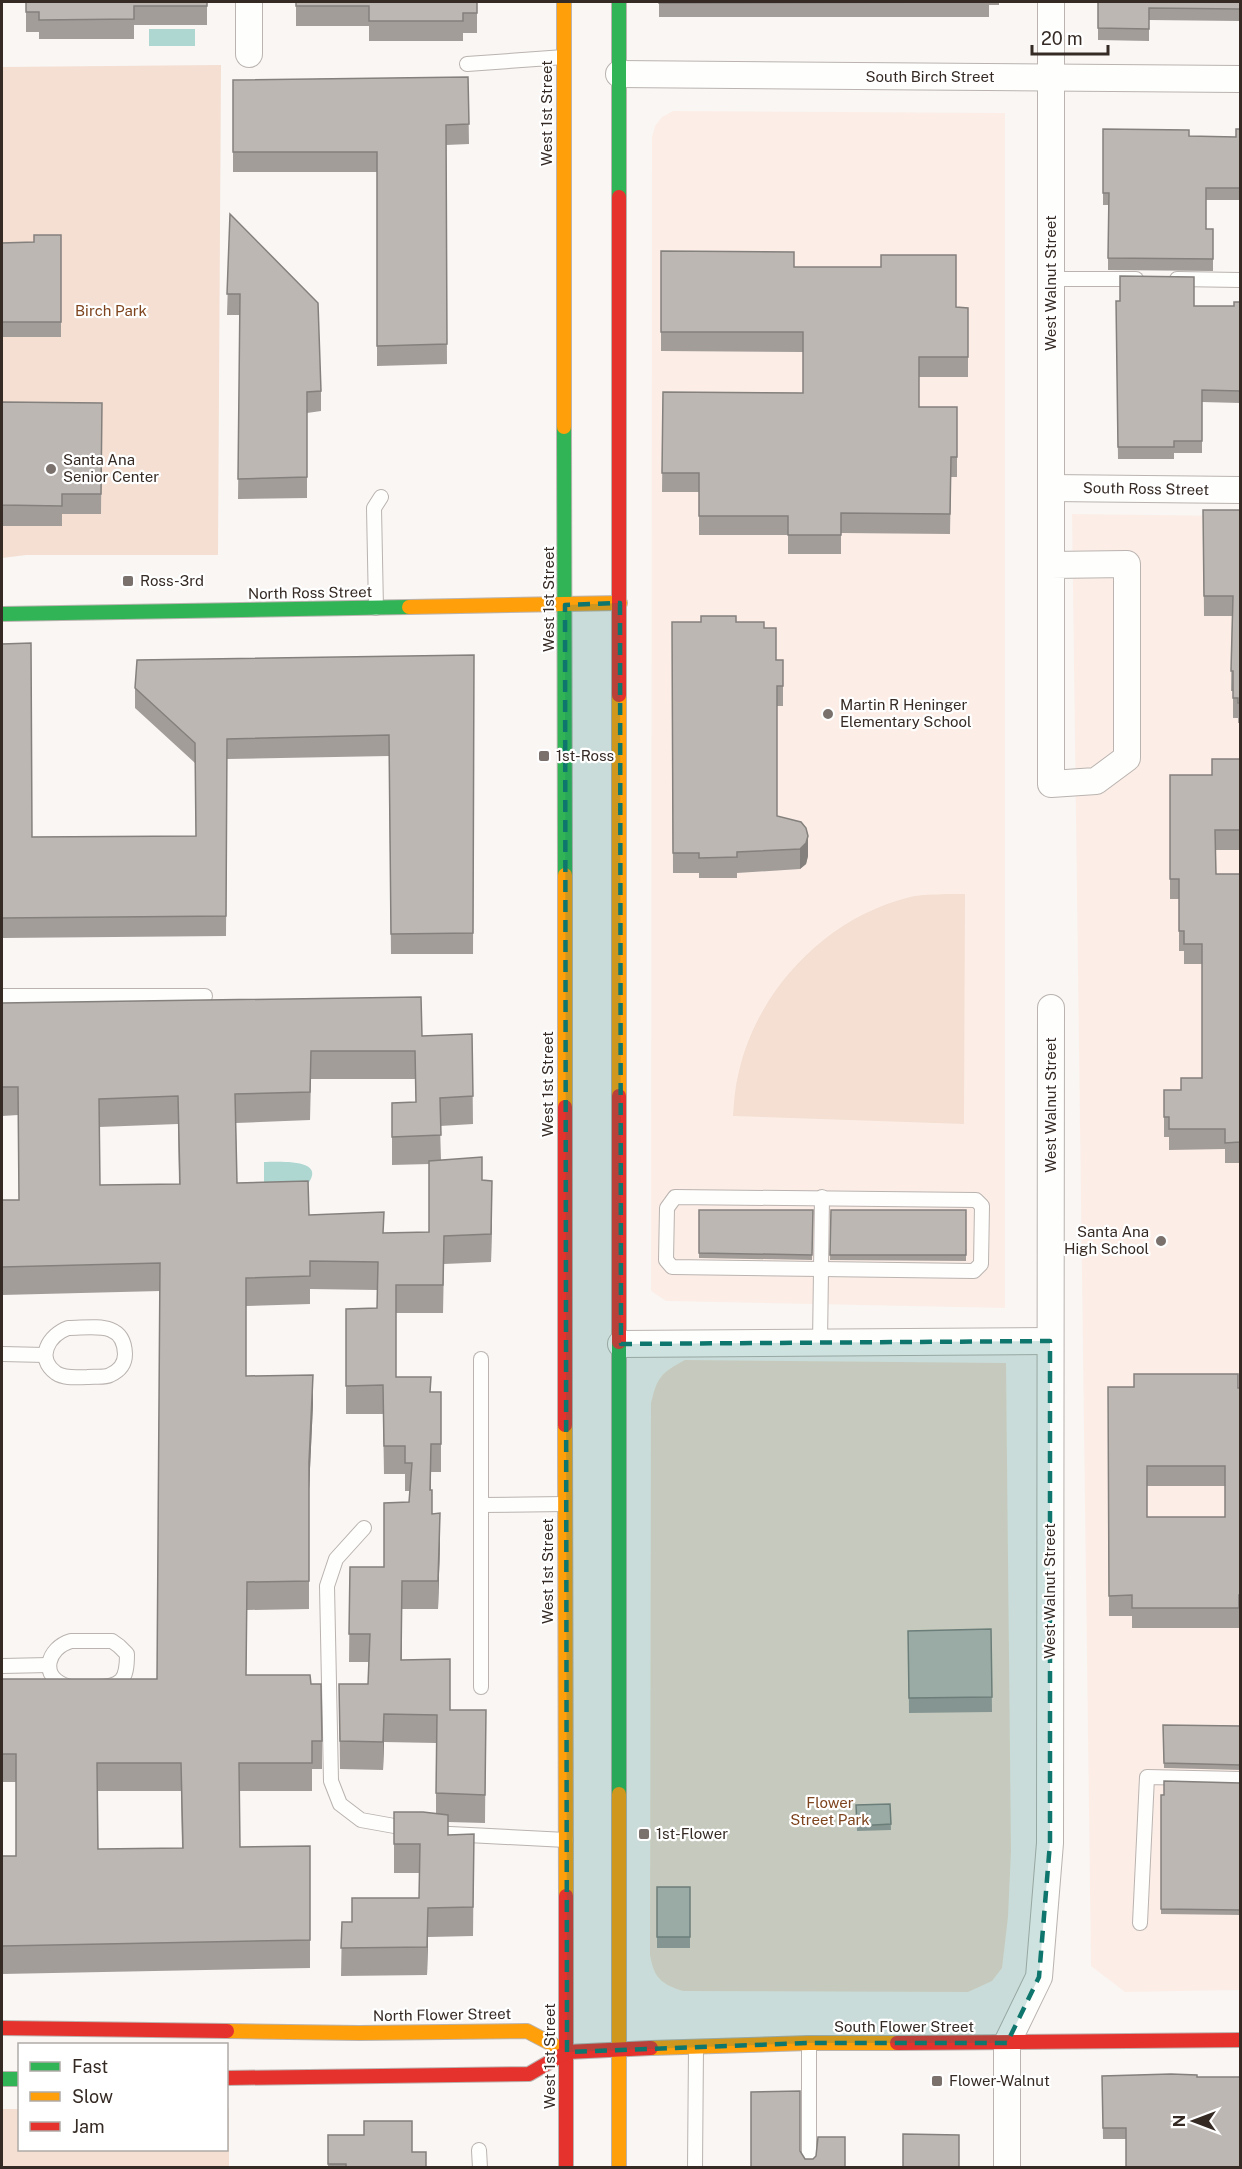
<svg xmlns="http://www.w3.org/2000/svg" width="1242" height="2169" viewBox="0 0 1242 2169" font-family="'Public Sans',sans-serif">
<rect width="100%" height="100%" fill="#f9f6f4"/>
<g fill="#fceee7">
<path d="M673,111L1005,113V1308L666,1301L651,1291L652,137L655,126L662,117Z"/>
<path d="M1072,514L1240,516V1990L1125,1992L1091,1966Z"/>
</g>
<g fill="#f4dfd2">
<path d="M221,65L218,555H26L2,558V67Z"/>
<path d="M946,894H965L964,1124L733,1116C734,1101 735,1086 739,1071C758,989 827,917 910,897C922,894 934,895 946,894Z"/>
<path d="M685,1360L1006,1363L1011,1851L1008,1917L1002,1968L992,1981L968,1992L683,1991C661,1984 654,1978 650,1955L651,1403C657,1377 661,1373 685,1360Z"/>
<path d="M227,2108H229V2167H2V2109H19L20,2150H226Z"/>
</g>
<g fill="#add7d0">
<rect x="149" y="29" width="46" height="17"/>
<path d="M264,1162C277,1162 329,1158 307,1185L264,1186Z"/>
</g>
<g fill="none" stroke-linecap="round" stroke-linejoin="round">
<defs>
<g id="lane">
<path d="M467,64L564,57"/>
<path d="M1051,279H1136"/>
<path d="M1177,279L1240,280"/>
<path d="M376,608L374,508L381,497"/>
<path d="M2,996H205"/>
<path d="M675,1197L976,1200L982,1206L981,1264L974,1271L672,1267L666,1260L667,1208Z"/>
<path d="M68,1328C93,1328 124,1320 125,1354C125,1364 119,1371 110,1375C104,1378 95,1376 88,1377C77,1377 65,1379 56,1373C35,1358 49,1335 68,1328Z"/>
<path d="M820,1343L822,1197"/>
<path d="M2,1354L45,1355"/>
<path d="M481,1359V1687"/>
<path d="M481,1505L565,1504"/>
<path d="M364,1528L336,1559L327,1586L331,1781L340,1804L361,1820L411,1829"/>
<path d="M71,1641H112L119,1646L127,1654C127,1680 122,1687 95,1687C86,1687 75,1689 67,1686C39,1677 47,1648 71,1641Z"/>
<path d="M2,1666L49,1665"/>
<path d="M430,1833L566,1840"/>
<path d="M1140,1923L1147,1777L1240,1779"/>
<path d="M809,2043V2168"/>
<path d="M479,2150L480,2168"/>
<path d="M695,2168L696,2047"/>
</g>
<g id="street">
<path d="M249,2V54"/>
<path d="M619,74L1240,79"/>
<path d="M1051,488L1240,490"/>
<path d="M1051,565L1127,564V758L1096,781L1051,784V2"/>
<path d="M621,1344L1050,1341"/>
<path d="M1007,2168V2043L1039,1977L1050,1843L1051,1008"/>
</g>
<g id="fast">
<path d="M619,2V197"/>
<path d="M564,427L565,875"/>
<path d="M2,614L409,607"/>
<path d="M619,1342V1794"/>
<path d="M2,2079H20"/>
</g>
<g id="slow">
<path d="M564,2V427"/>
<path d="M409,607L620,603"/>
<path d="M619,695V1096"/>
<path d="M565,875V1107"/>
<path d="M565,1425L566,1896"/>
<path d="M619,1794V2168"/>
<path d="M227,2031L359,2033L527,2031L567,2052"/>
<path d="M651,2048L809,2043H897"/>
</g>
<g id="jam">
<path d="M619,197V695"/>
<path d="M619,1096V1342"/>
<path d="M565,1107V1425"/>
<path d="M566,1896V2168"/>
<path d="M2,2028L227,2031"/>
<path d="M897,2043L1240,2040"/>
<path d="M226,2078L529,2074L567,2052L651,2048"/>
</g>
</defs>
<use href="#lane" stroke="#bab3af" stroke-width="16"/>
<use href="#street" stroke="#bab3af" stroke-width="28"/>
<use href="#fast" stroke="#bab3af" stroke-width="16"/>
<use href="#slow" stroke="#bab3af" stroke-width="16"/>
<use href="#jam" stroke="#bab3af" stroke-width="16"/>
<use href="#lane" stroke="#fefefd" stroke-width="14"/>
<use href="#street" stroke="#fefefd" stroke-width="26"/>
<use href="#fast" stroke="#30b455" stroke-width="14"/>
<use href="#slow" stroke="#ff9f0a" stroke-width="14"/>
<use href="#jam" stroke="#e5322d" stroke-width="14"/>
</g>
<g fill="#a39d9a" fill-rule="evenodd">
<path d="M26,2H207V25H134V39H39V32H26Z"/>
<path d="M296,2H477V33H463V41H369V26H296Z"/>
<path d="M659,2H999V5H989V17H659Z"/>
<path d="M1098,2H1240V21L1149,20V41L1098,40Z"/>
<path d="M468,77L469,144L446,145L447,364L377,366V172H233V80Z"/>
<path d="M1103,129L1189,136L1236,137L1240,129V200H1206V229H1213V271L1108,270V205H1103Z"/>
<path d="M230,214L321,391V411L307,413V498L238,499L240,315H227Z"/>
<path d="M61,235V337H2V243L34,242Z"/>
<path d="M661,251L794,267L956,307L968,308V377H919V407H957V477H951L950,534L841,533V554H788V535H699V492H662L663,392L803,393V352L661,351Z"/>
<path d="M1116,301L1194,306H1234L1240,302V403L1202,402V453H1174V459H1118Z"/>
<path d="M2,402L102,403L101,514H62V526H2Z"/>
<path d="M1203,510H1240V723H1238V718H1233V691H1231L1232,616H1204Z"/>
<path d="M672,622H736L764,628L776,660H783V706H777V816L808,856L806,864L800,869L737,873V878H699V873H673Z"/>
<path d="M2,644L32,837L196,836L195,763L135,708V688L474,655L473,954H391L389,756L227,759L226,936L2,938Z"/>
<path d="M1240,759V850H1216V874H1240V1163H1225V1149L1169,1150V1137H1164V1090H1181L1202,1078V964H1184V951H1179V899H1170V775H1212Z"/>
<path d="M2,1003L422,1036L472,1034L473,1124L440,1126L441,1160L482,1180L492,1209L491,1262L444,1264L443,1313H396V1377L431,1392H441V1472H431V1490L432,1514L440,1541L438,1609H402V1660L450,1710H486L485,1823L448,1822V1835L474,1834L473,1936L428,1937L427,1975L341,1976L342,1922H352L419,1898L420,1873H394V1812L436,1813V1743L384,1742L383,1770L340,1769L339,1684H368L369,1662H349L350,1567H384L409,1502L410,1491H405V1474H384L383,1414H346V1309L377,1308V1290L310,1289V1304L246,1306V1376L313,1404L309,1490V1609L247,1610L246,1675L311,1684L322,1741V1769H312V1791H239L240,1847L310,1846V1968L2,1974V1856H16V1782H2V1679H157L160,1291L2,1295V1200H19L18,1115L2,1116ZM311,1079H415L416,1102L392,1103V1165L429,1164V1232L384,1233L309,1215L237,1183L236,1123L310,1120ZM178,1124L179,1184L100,1185L99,1127ZM98,1791H181L182,1848L98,1849Z"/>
<path d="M699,1210H813L812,1260L699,1258Z"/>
<path d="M831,1210H966V1261L830,1260Z"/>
<path d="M1108,1387L1240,1388V1616H1239V1628H1132V1616H1109ZM1147,1486H1225V1517H1147Z"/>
<path d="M991,1629L992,1712L909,1713L908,1631Z"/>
<path d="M1163,1725L1240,1726V1770L1164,1768Z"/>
<path d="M1240,1783V1915L1161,1914V1795Z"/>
<path d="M890,1804L891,1830L857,1831L856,1805Z"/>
<rect x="657" y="1887" width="33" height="61"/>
<path d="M1171,2074L1126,2139H1103L1102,2076Z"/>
<path d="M328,2135L412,2152L426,2168H328Z"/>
</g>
<g fill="#84807d">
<path d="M808,836V856L806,864L800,869V849Z"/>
<path d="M492,1181V1209L491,1262V1234Z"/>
<path d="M313,1375V1404L309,1490V1462Z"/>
<path d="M440,1513V1541L438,1609V1581Z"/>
<path d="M384,1714V1742L383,1770V1742Z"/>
<path d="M428,1908V1937L427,1975V1947Z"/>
</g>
<g fill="#bdb7b3" stroke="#84807d" stroke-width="1.5" fill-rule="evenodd">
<path d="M26,2H207V6H134V19L39,20V12H26Z"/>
<path d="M296,2H477V13H463V21H369V6H296Z"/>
<path d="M659,2H989L659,3Z"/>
<path d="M1098,2H1240V9L1149,8V29L1098,28Z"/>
<path d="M468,77L469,124L446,125L447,344L377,346V152H233V80Z"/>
<path d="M1103,129L1189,130V136L1236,137V129H1240V188H1206V229H1213V259L1108,258L1109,193H1103Z"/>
<path d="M230,214L318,303L321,391L307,392V477L238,479L240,294H227Z"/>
<path d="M34,235H61V322H2V243L34,242Z"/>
<path d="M661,251L794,252V267H881V255H956V307L968,308V357H919V407H957V457H951L950,514L841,513V535H788V516H699V473H662L663,392L803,393V332H661Z"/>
<path d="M1120,276L1194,277V306H1234V302H1240V391L1202,390V441H1174V447H1118L1116,301H1120Z"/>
<path d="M2,402L102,403L101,494H62V506L2,505Z"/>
<path d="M1203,510H1240V703H1238V698H1233V671H1231L1233,596H1204Z"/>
<path d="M701,616H736V622H764V628H776V660H783V686H777V816L801,822L806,828L808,836L806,843L800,849L737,852V857L699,858V853H673L672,622H701Z"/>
<path d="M31,643L32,837L196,836L195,743L135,688L137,660L474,655L473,933L391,934L389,735L227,739L226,916L2,918V644Z"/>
<path d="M1212,759H1240V830H1215L1216,874H1240V1142L1225,1143V1129H1169V1117H1164V1090H1181V1078H1202V944H1184V931H1179V879H1170V775H1212Z"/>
<path d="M421,997L422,1036L472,1034L473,1096L440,1098L441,1135L392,1137V1103L416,1102L415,1051H311L310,1092L235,1094L237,1183L308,1181L309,1215L384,1212L383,1233L429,1232V1161L482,1157V1180L492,1181L491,1234L444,1236L443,1285H396V1377H431L430,1392H441V1444H431L430,1490H432V1514L440,1513L438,1581H402L401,1660L450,1659V1710H486L485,1795L436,1793L437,1715L384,1714L383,1742L340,1741L339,1684H368L370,1634H349L350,1567H384V1503L409,1502L412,1463H405V1446H384L383,1385L346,1386V1309L377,1308L378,1262L310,1261V1276L246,1278V1376L313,1375L309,1462V1581L247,1582L246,1675H310L311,1684H321L322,1741H312V1763H239L240,1847L310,1846V1940L2,1946V1856H16V1754H2V1679H157L160,1263L2,1267V1200H19L18,1087H2V1003ZM178,1096L180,1184L100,1185L99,1099ZM97,1763H181L183,1848L98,1849Z"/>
<path d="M699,1210H813L812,1255L699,1253Z"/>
<path d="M831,1210H966V1255H830Z"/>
<path d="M1134,1374H1238V1388H1240V1595H1239V1608H1132V1595L1109,1596L1108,1387H1134ZM1147,1466H1225V1517H1147Z"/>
<path d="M991,1629L992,1697L909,1698L908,1631Z"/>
<path d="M1163,1725L1240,1726V1765L1164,1763Z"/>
<path d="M1164,1781L1240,1783V1910L1161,1909V1795H1164Z"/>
<path d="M890,1804L891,1824L857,1826L856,1805Z"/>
<path d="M394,1812H423L448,1815V1835L474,1834L473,1907L428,1908L427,1947L341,1948L342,1922H352V1898H419L420,1844H394Z"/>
<rect x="657" y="1887" width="33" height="50"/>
<path d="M1171,2074L1197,2075V2077H1240V2168H1126V2128H1103L1102,2076Z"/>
<path d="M800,2091V2151L805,2159H813L816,2156L818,2137H845V2168H751V2092Z"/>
<path d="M364,2121H412V2152H426V2168H346V2164H328V2135H364Z"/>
<path d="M903,2134L959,2135V2168H903Z"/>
</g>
<path fill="#0f766e" fill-opacity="0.2" stroke="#0f766e" stroke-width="4.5" stroke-dasharray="12 8" stroke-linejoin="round" d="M620,603L621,1344L1050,1341V1843L1039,1977L1007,2043H809L567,2052L565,605Z"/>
<g fill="#7a716d" stroke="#fff" stroke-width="2">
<circle cx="51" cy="469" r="6"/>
<rect x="122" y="575" width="12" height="12" rx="3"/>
<circle cx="828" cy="714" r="6"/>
<rect x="538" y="750" width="12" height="12" rx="3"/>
<circle cx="1161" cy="1241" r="6"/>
<rect x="638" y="1828" width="12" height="12" rx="3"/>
<rect x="931" y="2075" width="12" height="12" rx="3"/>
</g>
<g text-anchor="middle" stroke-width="4.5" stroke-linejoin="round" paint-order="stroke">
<g font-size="15" fill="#352a24" stroke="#fff">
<text x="930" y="82">South Birch Street</text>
<text transform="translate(547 113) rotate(-90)" y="5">West 1st Street</text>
<text transform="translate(1051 283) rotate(-90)" y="5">West Walnut Street</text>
<text transform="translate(1146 489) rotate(1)" y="5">South Ross Street</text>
<text transform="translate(310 593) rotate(-1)" y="5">North Ross Street</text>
<text transform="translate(549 599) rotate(-90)" y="5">West 1st Street</text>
<text transform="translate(548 1084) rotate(-90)" y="5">West 1st Street</text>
<text transform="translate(1051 1105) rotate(-90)" y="5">West Walnut Street</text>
<text transform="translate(548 1571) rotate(-90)" y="5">West 1st Street</text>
<text transform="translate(1050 1591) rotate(-90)" y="5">West Walnut Street</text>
<text transform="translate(442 2015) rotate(-1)" y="5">North Flower Street</text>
<text x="904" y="2032">South Flower Street</text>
<text transform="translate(550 2056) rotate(-90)" y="5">West 1st Street</text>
</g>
<g font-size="15" fill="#7e441e" stroke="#fff">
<text x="111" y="316">Birch Park</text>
<text x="830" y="1808">Flower<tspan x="830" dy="17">Street Park</tspan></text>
</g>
<g font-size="15" fill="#352a24" stroke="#fff" text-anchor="start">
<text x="63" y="465">Santa Ana<tspan x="63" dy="17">Senior Center</tspan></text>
<text x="140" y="586">Ross-3rd</text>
<text x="840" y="710">Martin R Heninger<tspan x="840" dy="17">Elementary School</tspan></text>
<text x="556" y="761">1st-Ross</text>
<text x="1149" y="1237" text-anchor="end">Santa Ana<tspan x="1149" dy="17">High School</tspan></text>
<text x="656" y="1839">1st-Flower</text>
<text x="949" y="2086">Flower-Walnut</text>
</g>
</g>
<rect width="1242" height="2169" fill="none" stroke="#352a24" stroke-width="6"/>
<rect x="18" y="2043" width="210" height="108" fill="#ffffff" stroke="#aeaaa7" stroke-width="1.5"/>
<rect x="30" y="2062" width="30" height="9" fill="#30b455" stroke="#aeaaa7" stroke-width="1.5"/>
<text x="72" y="2073" font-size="18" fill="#352a24">Fast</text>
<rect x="30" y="2092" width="30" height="9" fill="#ff9f0a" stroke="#aeaaa7" stroke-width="1.5"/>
<text x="72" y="2103" font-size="18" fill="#352a24">Slow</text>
<rect x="30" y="2122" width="30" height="9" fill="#e5322d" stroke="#aeaaa7" stroke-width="1.5"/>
<text x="72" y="2133" font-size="18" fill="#352a24">Jam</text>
<g transform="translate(1194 2121) rotate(270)" stroke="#ffffff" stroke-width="4.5" paint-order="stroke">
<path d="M0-4.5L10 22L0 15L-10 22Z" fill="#352a24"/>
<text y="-9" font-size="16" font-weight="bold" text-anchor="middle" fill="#352a24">N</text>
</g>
<path d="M1032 45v9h76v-9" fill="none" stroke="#352a24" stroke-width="3"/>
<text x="1041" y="45" font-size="18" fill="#352a24" stroke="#ffffff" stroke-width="4.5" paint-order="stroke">20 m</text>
</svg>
